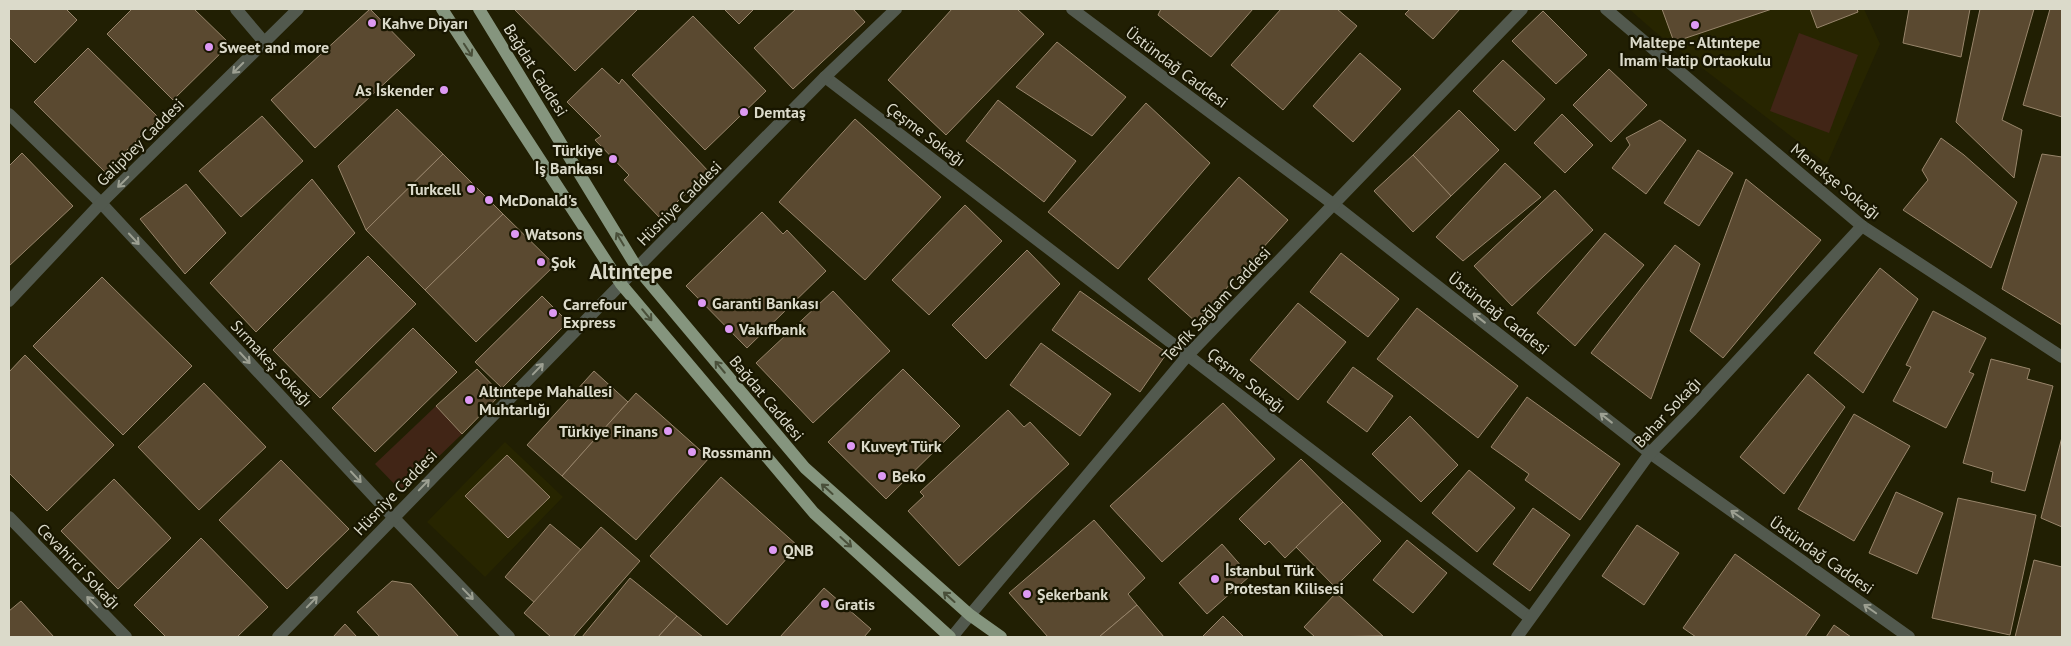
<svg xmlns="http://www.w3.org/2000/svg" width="2071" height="646" viewBox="0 0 2071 646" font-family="'PT Sans',sans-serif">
<rect width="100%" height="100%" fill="#211f03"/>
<g fill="#272500">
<path d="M1629,9H1864L1880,44L1827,164L1654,31Z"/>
<path d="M505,442L563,497L485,577L427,522Z"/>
</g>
<g fill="#412516">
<path d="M1799,33L1858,55L1829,133L1770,111Z"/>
<path d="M436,406L462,434L402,492L375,464Z"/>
</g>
<g fill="#5a4930" stroke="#98856b">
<path d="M9,9H66L77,20L35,63L9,37Z"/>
<path d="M132,9H194L230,44L173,100L107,34Z"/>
<path d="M370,9L415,55L315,148L271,100Z"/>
<path d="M514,9H638L575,71Z"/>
<path d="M724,9H754L739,24Z"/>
<path d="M796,9H853L865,22L793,89L754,48Z"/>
<path d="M952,9H1017L1044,34L946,135L888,80Z"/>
<path d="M1161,9H1253L1211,57L1158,15Z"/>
<path d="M1281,9H1337L1357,26L1283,110L1231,65Z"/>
<path d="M1410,9H1460L1433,39L1405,14Z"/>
<path d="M1662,9H1772L1674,42Z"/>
<path d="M1810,9H1857L1858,12L1817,28Z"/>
<path d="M1909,9H1970L1961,57L1903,43Z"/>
<path d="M1980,9H2034L2002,120L2022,130L2014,178L1956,122Z"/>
<path d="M2050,9H2062V117L2023,105Z"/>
<path d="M1543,11L1587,55L1556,84L1512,41Z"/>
<path d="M693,16L766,91L705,150L632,75Z"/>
<path d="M1057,42L1126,97L1092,136L1016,87Z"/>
<path d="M88,48L159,118L105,172L34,102Z"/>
<path d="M1360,53L1401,89L1353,142L1313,106Z"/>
<path d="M1503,60L1545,99L1515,131L1473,91Z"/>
<path d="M602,68L619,84L622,79L709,172L660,218L624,180L629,175L595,140L601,136L567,102Z"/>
<path d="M1609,69L1647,105L1611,142L1573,105Z"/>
<path d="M998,100L1076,161L1044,202L966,141Z"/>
<path d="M1146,103L1210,163L1118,269L1048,212Z"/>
<path d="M397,109L443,154L366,230L338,166Z"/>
<path d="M1459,110L1499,150L1451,196L1413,155Z"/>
<path d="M1562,114L1593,145L1565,173L1534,143Z"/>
<path d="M262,116L303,161L241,217L199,171Z"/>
<path d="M855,119L941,197L865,280L779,202Z"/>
<path d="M1660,120L1686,140L1646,194L1612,168L1630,145L1626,138Z"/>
<path d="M1941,138L1964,155L2017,202L1991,268L1903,210L1928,180L1922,170Z"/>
<path d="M1698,150L1733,173L1699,226L1664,203Z"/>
<path d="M22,153L73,206L9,266V166Z"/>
<path d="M443,154L503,214L425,290L366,230Z"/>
<path d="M2042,154L2062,157V325L2002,289Z"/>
<path d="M1413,155L1451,196L1413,232L1374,191Z"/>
<path d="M1505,163L1541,197L1463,261L1436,237Z"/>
<path d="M1239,177L1288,220L1196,322L1148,279Z"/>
<path d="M312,179L355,233L256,332L210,283Z"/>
<path d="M1746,179L1821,240L1723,358L1690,331Z"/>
<path d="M186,184L226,233L185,274L140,219Z"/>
<path d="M1555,190L1593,230L1512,306L1474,266Z"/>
<path d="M965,205L1002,241L929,315L892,280Z"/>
<path d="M762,212L783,234L787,230L826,271L747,348L686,286Z"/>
<path d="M503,214L555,265L476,342L425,290Z"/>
<path d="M1605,233L1644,265L1575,346L1537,313Z"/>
<path d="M1675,245L1700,264L1651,399L1591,353Z"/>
<path d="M1027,250L1060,284L986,359L952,325Z"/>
<path d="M1341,253L1399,299L1368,337L1310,292Z"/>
<path d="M368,256L416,304L320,398L273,350Z"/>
<path d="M1880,268L1918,299L1863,393L1814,353Z"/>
<path d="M102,277L192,366L123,435L33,346Z"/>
<path d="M833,291L890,351L813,423L756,363Z"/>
<path d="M1080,291L1167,353L1140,392L1052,330Z"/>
<path d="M542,296L568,322L502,388L475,362Z"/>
<path d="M1298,303L1346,342L1298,400L1250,360Z"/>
<path d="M1417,308L1518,386L1478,438L1377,359Z"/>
<path d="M1933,311L1986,338L1969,372L1974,374L1946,428L1893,401L1911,367L1906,365Z"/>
<path d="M413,328L457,372L375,452L332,408Z"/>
<path d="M1041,343L1111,394L1080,436L1010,385Z"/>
<path d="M25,355L114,445L47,511L9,473V372Z"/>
<path d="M1991,359L2030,369L2027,379L2053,386L2025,491L1991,482L1993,472L1963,463Z"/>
<path d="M1353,367L1393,396L1367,432L1327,402Z"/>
<path d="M477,369L501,394L462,434L436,406Z"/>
<path d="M903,369L960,426L886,499L828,442Z"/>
<path d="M594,371L628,402L562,476L527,445Z"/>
<path d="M1808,374L1845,407L1784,494L1740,457Z"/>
<path d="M204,383L266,447L199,510L138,447Z"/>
<path d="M636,393L709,458L636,540L562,476Z"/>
<path d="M1527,397L1620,464L1580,520L1525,480L1529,474L1491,447Z"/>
<path d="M1223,403L1275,459L1162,562L1110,506Z"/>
<path d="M1008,410L1024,427L1030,422L1069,464L959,566L908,511L924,496L920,492Z"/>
<path d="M1854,414L1910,446L1854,541L1798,509Z"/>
<path d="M1410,416L1458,465L1421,502L1372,454Z"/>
<path d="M2062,437V527L2041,518Z"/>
<path d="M507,455L550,497L508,538L465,496Z"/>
<path d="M1301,459L1343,502L1285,558L1269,541L1265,545L1239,519Z"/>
<path d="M281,460L349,529L287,589L219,520Z"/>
<path d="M1469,470L1515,508L1477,552L1432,513Z"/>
<path d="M721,477L798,546L727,625L650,556Z"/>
<path d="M114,479L171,538L118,589L61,531Z"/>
<path d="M1896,492L1943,513L1917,574L1869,553Z"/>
<path d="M1958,498L2036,515L2010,635L1932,618Z"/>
<path d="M1343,502L1381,541L1335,587L1296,547Z"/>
<path d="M1533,508L1570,535L1530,591L1493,564Z"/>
<path d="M1094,520L1145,578L1128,594L1137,605L1099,637H1048L1009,593Z"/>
<path d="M550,524L581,550L535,603L505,577Z"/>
<path d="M1637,525L1679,553L1644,605L1602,576Z"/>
<path d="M601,527L640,561L573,637H551L524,613Z"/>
<path d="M201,538L268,607L237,637H166L134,605Z"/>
<path d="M1407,540L1447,573L1413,613L1373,580Z"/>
<path d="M1222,544L1250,576L1207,614L1179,583Z"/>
<path d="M1735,554L1820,615L1805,637H1696L1683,628Z"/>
<path d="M2034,560L2062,567V637H2015Z"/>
<path d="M630,578L677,616L658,637H582Z"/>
<path d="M392,581L411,584L459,637H380L357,612Z"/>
<path d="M824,588L871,629L864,637H780Z"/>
<path d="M1336,593L1383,636L1315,637L1304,627Z"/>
<path d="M21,601L54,637H9V611Z"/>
<path d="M1137,605L1164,637H1099Z"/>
<path d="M677,616L703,637H658Z"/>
<path d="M1223,616L1244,637H1202Z"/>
<path d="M345,624L357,637H333Z"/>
<path d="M1834,625L1851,637H1826Z"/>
</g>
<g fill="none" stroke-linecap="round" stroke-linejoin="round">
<g stroke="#52594e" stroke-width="12">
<path d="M236,9L264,42"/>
<path d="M1072,9L1333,204L1650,453L1909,637"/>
<path d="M1606,9L1862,226L2062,357"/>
<path d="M825,77L1530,618"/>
<path d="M9,114L101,203L393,517L509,637"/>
<path d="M9,301L101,203L298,9"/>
<path d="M9,517L126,637"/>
<path d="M970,615L1188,355L1522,9"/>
<path d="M278,637L621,284L825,77L896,9"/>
<path d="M1517,637L1650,453L1692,410L1862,226"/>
</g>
<path stroke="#52594e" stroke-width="12" d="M952,637L970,615"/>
<g stroke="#85957e" stroke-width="12">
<path d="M442,9L621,284L814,513L950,637"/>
<path d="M479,9L637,268L805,468L970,615L1001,637"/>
</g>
</g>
<defs><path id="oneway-shaft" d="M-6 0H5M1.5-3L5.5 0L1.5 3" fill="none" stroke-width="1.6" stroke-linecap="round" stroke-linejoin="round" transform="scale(1.25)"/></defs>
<g stroke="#494f39">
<use href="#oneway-shaft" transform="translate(468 50) rotate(57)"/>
<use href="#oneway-shaft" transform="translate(620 239) rotate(-121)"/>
<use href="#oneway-shaft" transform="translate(647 315) rotate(50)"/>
<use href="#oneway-shaft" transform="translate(720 367) rotate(-130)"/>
<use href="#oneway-shaft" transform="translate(827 489) rotate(-138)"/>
<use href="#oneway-shaft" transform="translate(846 542) rotate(42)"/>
<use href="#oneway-shaft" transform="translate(949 597) rotate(-138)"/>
</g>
<g stroke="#9da092">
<use href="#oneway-shaft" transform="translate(238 68) rotate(135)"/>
<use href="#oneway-shaft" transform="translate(123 182) rotate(135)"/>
<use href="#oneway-shaft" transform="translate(134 239) rotate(47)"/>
<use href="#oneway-shaft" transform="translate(1479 318) rotate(-142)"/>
<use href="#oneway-shaft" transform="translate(245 358) rotate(47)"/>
<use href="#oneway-shaft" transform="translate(538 369) rotate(-46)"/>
<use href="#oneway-shaft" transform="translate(1606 418) rotate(-142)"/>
<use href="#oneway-shaft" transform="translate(356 477) rotate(47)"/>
<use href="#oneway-shaft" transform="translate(424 485) rotate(-46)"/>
<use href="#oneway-shaft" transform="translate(1737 515) rotate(-145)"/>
<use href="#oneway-shaft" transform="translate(468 594) rotate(46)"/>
<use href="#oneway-shaft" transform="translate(92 602) rotate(-134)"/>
<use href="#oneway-shaft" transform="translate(312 602) rotate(-46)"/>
<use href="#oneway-shaft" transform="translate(1870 609) rotate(-145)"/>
</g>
<g fill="#dd99f3" stroke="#181600" stroke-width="2">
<circle cx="372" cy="23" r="5"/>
<circle cx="1695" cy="25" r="5"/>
<circle cx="209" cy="47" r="5"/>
<circle cx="444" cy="90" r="5"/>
<circle cx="744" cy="112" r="5"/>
<circle cx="613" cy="159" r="5"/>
<circle cx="471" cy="189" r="5"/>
<circle cx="489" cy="200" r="5"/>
<circle cx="515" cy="234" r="5"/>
<circle cx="541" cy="262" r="5"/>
<circle cx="702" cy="303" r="5"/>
<circle cx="553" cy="313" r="5"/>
<circle cx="729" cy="329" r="5"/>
<circle cx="469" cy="400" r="5"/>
<circle cx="668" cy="431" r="5"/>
<circle cx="851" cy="446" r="5"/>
<circle cx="692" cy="452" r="5"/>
<circle cx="882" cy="476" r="5"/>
<circle cx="773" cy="550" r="5"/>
<circle cx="1215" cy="579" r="5"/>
<circle cx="1027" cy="594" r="5"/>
<circle cx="825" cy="604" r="5"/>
</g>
<g text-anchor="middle" stroke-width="4.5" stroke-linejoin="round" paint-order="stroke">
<g font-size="16" font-weight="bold" fill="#dbdaca" stroke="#181600" text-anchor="start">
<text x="382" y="29">Kahve Diyarı</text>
<text x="1695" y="48" text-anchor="middle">Maltepe - Altıntepe<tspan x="1695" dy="18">İmam Hatip Ortaokulu</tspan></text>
<text x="219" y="53">Sweet and more</text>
<text x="434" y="96" text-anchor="end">As İskender</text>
<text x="754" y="118">Demtaş</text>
<text x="603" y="156" text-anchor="end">Türkiye<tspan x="603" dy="18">İş Bankası</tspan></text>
<text x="461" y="195" text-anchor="end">Turkcell</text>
<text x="499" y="206">McDonald's</text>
<text x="525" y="240">Watsons</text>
<text x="551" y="268">Şok</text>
<text x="712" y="309">Garanti Bankası</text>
<text x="563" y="310">Carrefour<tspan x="563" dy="18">Express</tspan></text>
<text x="739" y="335">Vakıfbank</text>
<text x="479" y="397">Altıntepe Mahallesi<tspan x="479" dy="18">Muhtarlığı</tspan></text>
<text x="658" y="437" text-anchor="end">Türkiye Finans</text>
<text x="861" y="452">Kuveyt Türk</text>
<text x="702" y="458">Rossmann</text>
<text x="892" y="482">Beko</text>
<text x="783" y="556">QNB</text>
<text x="1225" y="576">İstanbul Türk<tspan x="1225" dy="18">Protestan Kilisesi</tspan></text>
<text x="1037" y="600">Şekerbank</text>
<text x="835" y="610">Gratis</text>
</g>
<g font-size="16" fill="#dbdaca" stroke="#181600">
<text transform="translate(1177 67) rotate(37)" y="6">Üstündağ Caddesi</text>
<text transform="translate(536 70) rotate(58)" y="6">Bağdat Caddesi</text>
<text transform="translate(926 134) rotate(37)" y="6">Çeşme Sokağı</text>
<text transform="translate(140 142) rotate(-45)" y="6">Galipbey Caddesi</text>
<text transform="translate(1836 181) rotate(39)" y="6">Menekşe Sokağı</text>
<text transform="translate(679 203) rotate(-45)" y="6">Hüsniye Caddesi</text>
<text transform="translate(1216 304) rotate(-47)" y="6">Tevfik Sağlam Caddesi</text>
<text transform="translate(1499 313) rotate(38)" y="6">Üstündağ Caddesi</text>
<text transform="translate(272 363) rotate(47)" y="6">Sırmakeş Sokağı</text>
<text transform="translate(1247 380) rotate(38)" y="6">Çeşme Sokağı</text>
<text transform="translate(767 398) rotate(50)" y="6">Bağdat Caddesi</text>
<text transform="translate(1667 412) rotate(-47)" y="6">Bahar Sokağı</text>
<text transform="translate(395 492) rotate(-46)" y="6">Hüsniye Caddesi</text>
<text transform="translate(1822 555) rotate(35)" y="6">Üstündağ Caddesi</text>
<text transform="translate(79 566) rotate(46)" y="6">Cevahirci Sokağı</text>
</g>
<g font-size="21" font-weight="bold" fill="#dbdaca" stroke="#181600">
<text x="631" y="279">Altıntepe</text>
</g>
</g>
<rect width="2071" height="646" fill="none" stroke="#dbdaca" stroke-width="20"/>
</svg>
